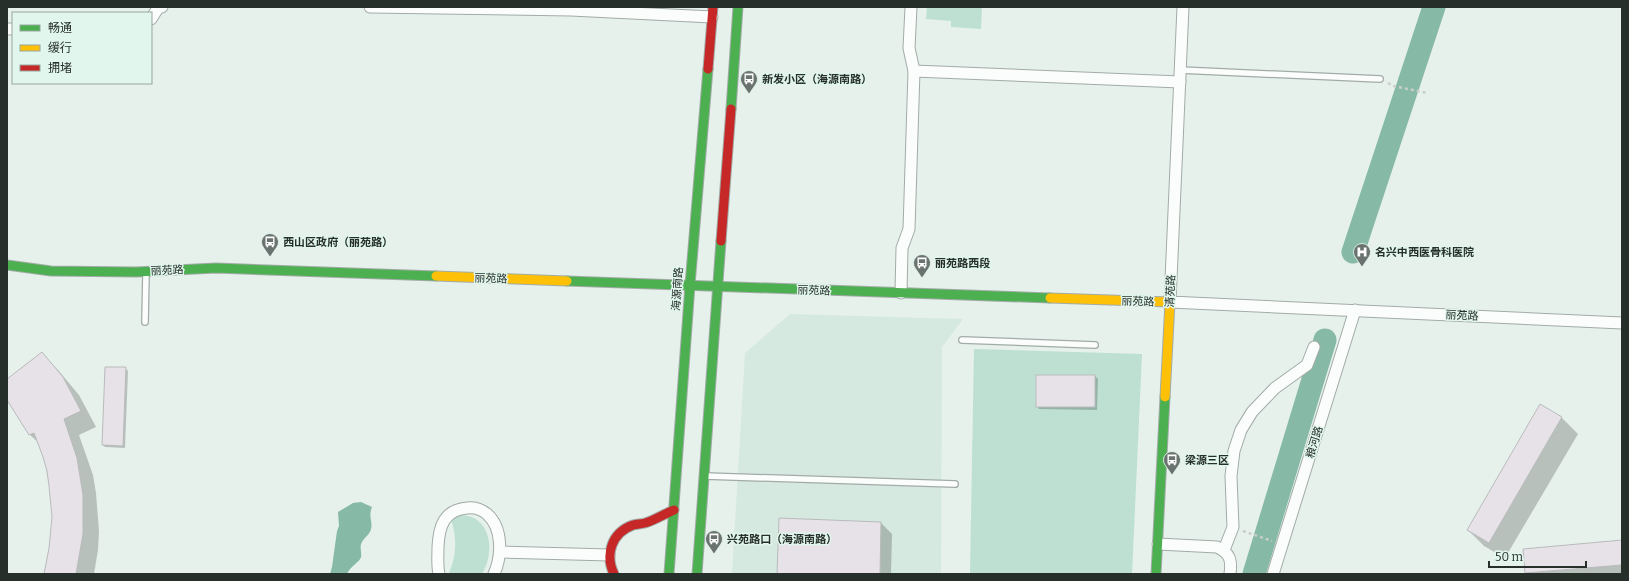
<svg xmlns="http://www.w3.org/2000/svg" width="1629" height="581" viewBox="0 0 1629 581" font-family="Bitter,'Noto Sans SC',serif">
<rect width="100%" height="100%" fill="#e6f1ec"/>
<path fill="#d5e9e0" d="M790,314L963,319L942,347L941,574H732L745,353Z"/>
<g fill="#bde0d2">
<path d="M927,7H982L981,29L951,27V21L926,19Z"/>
<path d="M974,349L1142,354L1132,574H970Z"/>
<path d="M459,515C491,514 496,552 482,574L449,573C457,555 457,538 451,519Z"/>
</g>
<path fill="#86b9a6" d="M361,502L372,507C368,517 373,521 371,529C370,534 365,537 362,542C359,547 362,552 361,557C360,562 350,566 347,574H330L332,567L337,531L339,526L338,512L353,503Z"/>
<g fill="#0003">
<path d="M42,354L58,370L79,395L96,427L79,435L93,475L96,493L99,531L98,550L94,574H44L52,532V501L44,456L40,444L30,435L7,399V380Z"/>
<path d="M125,368L128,371L125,448L105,447L103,445Z"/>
<path d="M1095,376L1098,379L1097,410L1039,409L1037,406Z"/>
<path d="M1541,406L1562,418L1578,434L1505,558L1484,546L1468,530Z"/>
<path d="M881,523L892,534L891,574H778Z"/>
<path d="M1622,541V574H1528L1526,573Z"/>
</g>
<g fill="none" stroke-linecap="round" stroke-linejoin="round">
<g stroke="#86b9a6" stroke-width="23">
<path d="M1353,252L1434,7"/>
<path d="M1254,574L1325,340"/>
</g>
</g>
<g fill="#e6e2e8" stroke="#b9bbbb">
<path d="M42,352L63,377L81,411L64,419L77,458L83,495V534L76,574H44L49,548L52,517L49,486L47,471L43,457L34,433L29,435L7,400V379Z"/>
<path d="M105,367H126L123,446L102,445Z"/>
<rect x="1036" y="375" width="59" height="32"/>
<path d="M1540,404L1562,417L1489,543L1467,530Z"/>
<path d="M779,518L881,522L880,574H777Z"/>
<path d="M1622,540V565L1525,573L1523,549Z"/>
</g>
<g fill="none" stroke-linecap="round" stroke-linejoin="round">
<defs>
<g id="lane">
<path d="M1180,70L1380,79"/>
<path d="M145,322L146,273"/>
<path d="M962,340L1095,345"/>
<path d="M705,476L955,484"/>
</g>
<g id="street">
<path d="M370,7L571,10L712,17"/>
<path d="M1183,7L1170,302L1622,323"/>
<path d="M151,19L158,8L162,7"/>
<path d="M7,29H13"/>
<path d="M914,71L1180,82"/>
<path d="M901,293L902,248L909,229L914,71L909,48L911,7"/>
<path d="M1158,544L1217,547C1230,553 1232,560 1230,574"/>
<path d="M1224,550L1233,527L1231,476L1234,451L1241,430L1252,412L1275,388L1307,365L1314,347"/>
<path d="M500,552L609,555"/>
<path d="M439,574C437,565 438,556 438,547C439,526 444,510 467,508C474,507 481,509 487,514C503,528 502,556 494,574"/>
<path d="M1273,574L1355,310"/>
</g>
<g id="fast">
<path d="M731,109L738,7"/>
<path d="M7,265L51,271L136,272L216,268L436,276"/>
<path d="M567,281L1050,298"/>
<path d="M669,574L690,285L708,69"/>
<path d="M697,574L721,241"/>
<path d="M1156,574L1165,397"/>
</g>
<g id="slow">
<path d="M436,276L567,281"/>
<path d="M1050,298L1170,302L1165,397"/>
</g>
<g id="jam">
<path d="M708,69L713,7"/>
<path d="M721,241L731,109"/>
<path d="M614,574C605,555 611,533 633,525C637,524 641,524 645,523C655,520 664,514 674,510"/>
</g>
</defs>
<use href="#lane" stroke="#a2aba7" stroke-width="8"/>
<use href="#street" stroke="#a2aba7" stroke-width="13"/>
<use href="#fast" stroke="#a2aba7" stroke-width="11"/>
<use href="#slow" stroke="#a2aba7" stroke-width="11"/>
<use href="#jam" stroke="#a2aba7" stroke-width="11"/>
<g stroke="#cacecd" stroke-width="2.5" stroke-dasharray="3 3" stroke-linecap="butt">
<path d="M1388,83L1393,86L1428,93"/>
<path d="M1243,531L1272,541"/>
</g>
<use href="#lane" stroke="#fbfdfc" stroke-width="5.5"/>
<use href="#street" stroke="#fbfdfc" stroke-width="11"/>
<use href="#fast" stroke="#4caf50" stroke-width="9"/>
<use href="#slow" stroke="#ffc107" stroke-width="9"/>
<use href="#jam" stroke="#c62828" stroke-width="9"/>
</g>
<defs>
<symbol id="bus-pin" viewBox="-11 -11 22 30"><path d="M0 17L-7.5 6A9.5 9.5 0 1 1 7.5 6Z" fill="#6a736f" stroke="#e1f6ed"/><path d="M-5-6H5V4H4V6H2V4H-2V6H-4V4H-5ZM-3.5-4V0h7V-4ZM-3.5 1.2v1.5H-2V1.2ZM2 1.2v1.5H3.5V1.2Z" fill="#fff"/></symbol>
<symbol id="hospital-pin" viewBox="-11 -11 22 30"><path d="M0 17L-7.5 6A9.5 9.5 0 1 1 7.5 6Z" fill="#6a736f" stroke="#e1f6ed"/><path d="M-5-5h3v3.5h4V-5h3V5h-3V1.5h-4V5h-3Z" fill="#fff"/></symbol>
</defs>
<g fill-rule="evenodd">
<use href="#bus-pin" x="739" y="69" width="20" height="27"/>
<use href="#bus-pin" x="260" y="232" width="20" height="27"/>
<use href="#hospital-pin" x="1352" y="242" width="20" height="27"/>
<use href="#bus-pin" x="912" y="253" width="20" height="27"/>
<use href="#bus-pin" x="1162" y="450" width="20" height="27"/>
<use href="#bus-pin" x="704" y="529" width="20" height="27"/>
</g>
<g text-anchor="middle" stroke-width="3" stroke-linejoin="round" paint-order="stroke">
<g font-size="11" font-weight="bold" fill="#272f2b" stroke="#e1f6ed" text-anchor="start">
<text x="762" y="83">新发小区（海源南路）</text>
<text x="283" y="246">西山区政府（丽苑路）</text>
<text x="1375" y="256">名兴中西医骨科医院</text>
<text x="935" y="267">丽苑路西段</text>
<text x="1185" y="464">梁源三区</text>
<text x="727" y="543">兴苑路口（海源南路）</text>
</g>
<g font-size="11" fill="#272f2b" stroke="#e1f6ed">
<text transform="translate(167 270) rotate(-3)" y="4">丽苑路</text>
<text transform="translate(491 278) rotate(2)" y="4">丽苑路</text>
<text transform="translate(677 289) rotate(-86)" y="4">海源南路</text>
<text transform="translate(814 290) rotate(2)" y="4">丽苑路</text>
<text transform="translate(1170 291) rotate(-87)" y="4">清苑路</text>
<text transform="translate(1138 301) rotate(2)" y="4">丽苑路</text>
<text transform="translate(1462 315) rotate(3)" y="4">丽苑路</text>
<text transform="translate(1314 442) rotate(-73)" y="4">粮河路</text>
</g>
</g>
<rect width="1629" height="581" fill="none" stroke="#272f2b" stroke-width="16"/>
<rect x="12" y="12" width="140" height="72" fill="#e1f6ed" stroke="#97a69f"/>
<rect x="20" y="25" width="20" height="6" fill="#4caf50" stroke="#97a69f"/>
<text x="48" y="32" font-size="12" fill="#272f2b">畅通</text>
<rect x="20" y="45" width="20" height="6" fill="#ffc107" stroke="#97a69f"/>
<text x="48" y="52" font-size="12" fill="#272f2b">缓行</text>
<rect x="20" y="65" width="20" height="6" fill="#c62828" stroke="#97a69f"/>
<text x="48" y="72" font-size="12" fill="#272f2b">拥堵</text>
<path d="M1489 561v6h97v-6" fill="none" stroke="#272f2b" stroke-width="2"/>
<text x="1495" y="561" font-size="12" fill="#272f2b" stroke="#e1f6ed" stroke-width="3" paint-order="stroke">50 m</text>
</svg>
